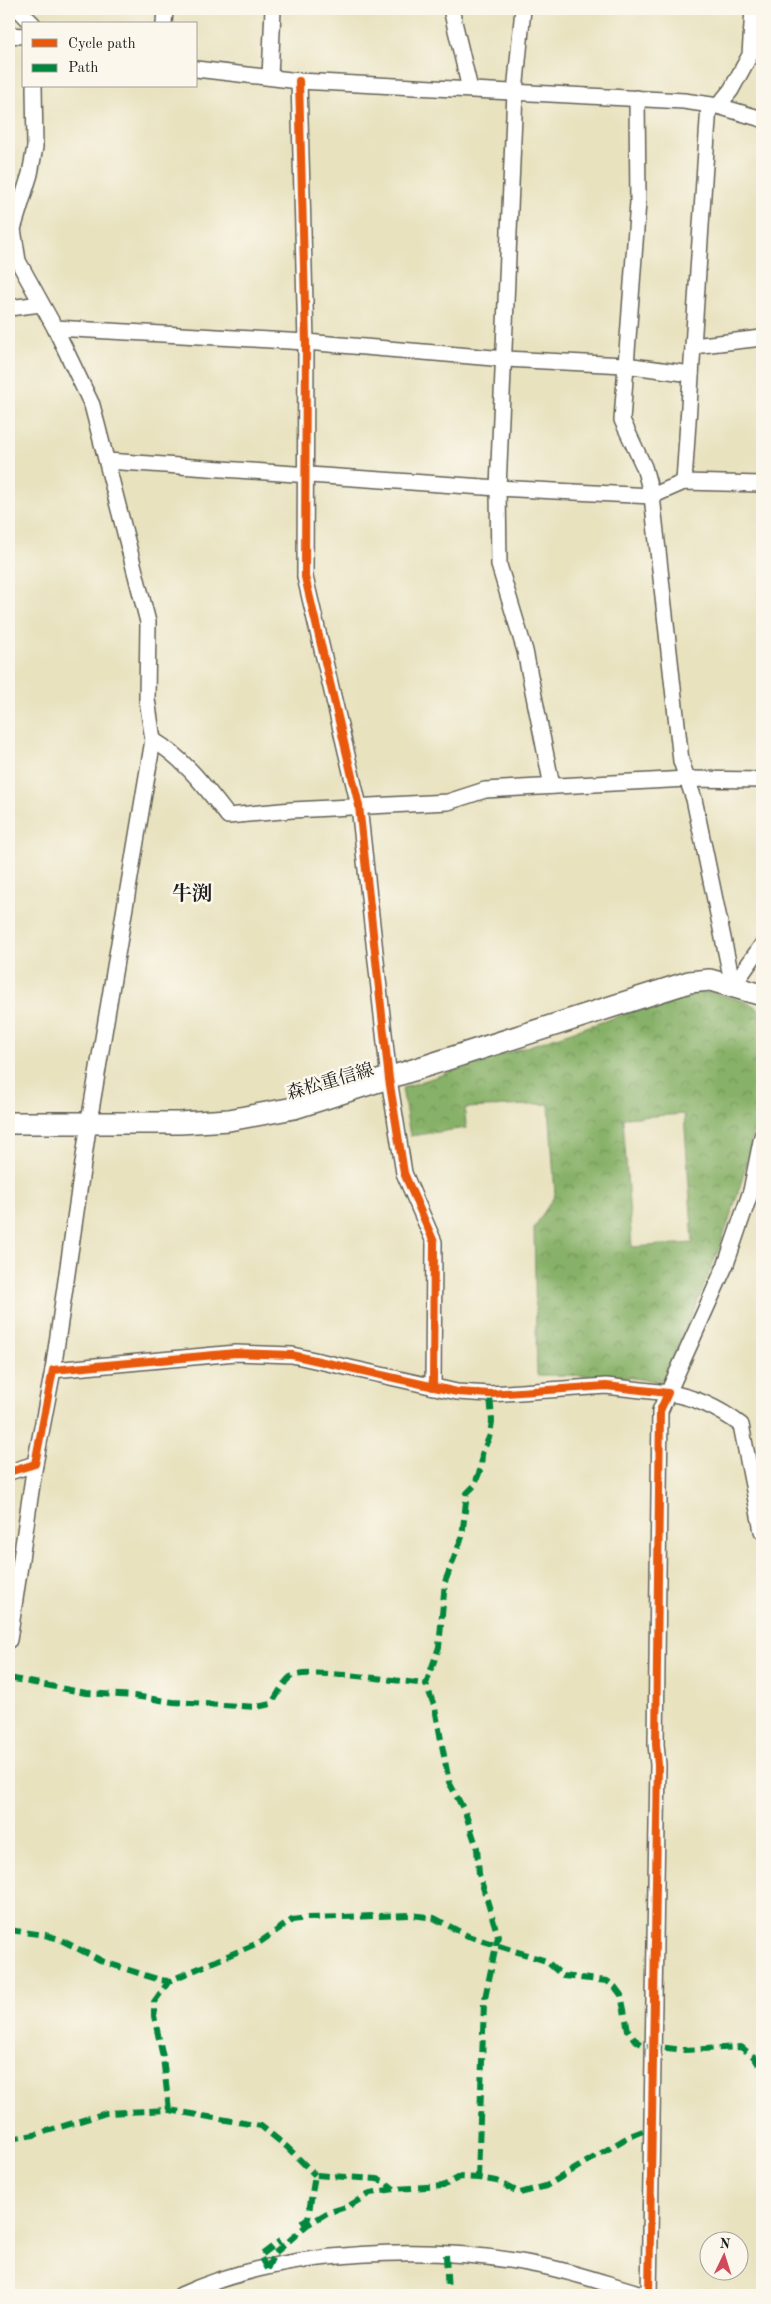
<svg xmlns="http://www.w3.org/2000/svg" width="771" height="2304" viewBox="0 0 771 2304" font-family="'Old Standard TT','Noto Serif JP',serif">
<defs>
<pattern id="forest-crowns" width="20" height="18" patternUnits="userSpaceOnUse" patternTransform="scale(1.25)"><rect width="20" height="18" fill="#87b168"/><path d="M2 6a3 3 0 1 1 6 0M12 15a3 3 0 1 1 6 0" fill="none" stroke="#6e8f55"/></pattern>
</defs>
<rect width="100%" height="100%" fill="#fbf7ec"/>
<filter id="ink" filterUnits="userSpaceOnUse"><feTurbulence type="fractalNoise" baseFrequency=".02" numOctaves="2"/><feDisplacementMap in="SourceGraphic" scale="10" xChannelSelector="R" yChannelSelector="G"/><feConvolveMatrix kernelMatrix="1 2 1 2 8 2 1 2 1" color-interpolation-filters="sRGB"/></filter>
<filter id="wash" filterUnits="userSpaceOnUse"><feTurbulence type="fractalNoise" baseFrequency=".0096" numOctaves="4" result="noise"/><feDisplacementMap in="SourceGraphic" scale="20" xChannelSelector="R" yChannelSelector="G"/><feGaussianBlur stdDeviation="1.12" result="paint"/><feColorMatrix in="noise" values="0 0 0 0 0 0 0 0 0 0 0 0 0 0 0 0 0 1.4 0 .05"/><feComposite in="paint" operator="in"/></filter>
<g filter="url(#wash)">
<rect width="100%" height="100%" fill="#e8e2bf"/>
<path fill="url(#forest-crowns)" stroke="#526642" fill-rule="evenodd" d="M711,992C725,997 755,1000 762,1014C765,1022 762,1039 762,1048C762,1164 708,1279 662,1382L617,1376L537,1375L534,1228L555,1195L549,1104L465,1108L466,1128L410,1136L402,1088L686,994ZM684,1114L693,1243L632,1247L623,1118Z"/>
</g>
<g filter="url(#ink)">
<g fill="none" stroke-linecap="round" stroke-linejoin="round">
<defs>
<g id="street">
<path d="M18,9L33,24"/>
<path d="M451,9L470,89"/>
<path d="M523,9L515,92L498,488L499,565L525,651L552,786"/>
<path d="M164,24L165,9"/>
<path d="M9,35L24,36"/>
<path d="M196,69L299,81L684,101L718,106L762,119"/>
<path d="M270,77L273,9"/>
<path d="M299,81L306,342L305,577L359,806L389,1079L404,1173L434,1242L433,1387"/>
<path d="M34,86L35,147L30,174L13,229L18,261L55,328L92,405L148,622L147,699L153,740L89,1122L53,1370"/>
<path d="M637,98L638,202L622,420L644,467L652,496L681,761L694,799L733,986"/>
<path d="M718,106L731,90L750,55L753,9"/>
<path d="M9,308L41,304"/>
<path d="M55,328L306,342L505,359L625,365L691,374"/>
<path d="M693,346L762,338"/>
<path d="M107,461L498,488L652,496L684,482L762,484"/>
<path d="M684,482L709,105"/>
<path d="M153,740C185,759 206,788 228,816L292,810L448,802L485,790L687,779L762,780"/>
<path d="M733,986L762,945"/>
<path d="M762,1136L751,1191L726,1264L668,1393C695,1397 720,1409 741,1425L762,1531"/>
<path d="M9,1472L35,1464L53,1370L236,1353L292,1355L457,1392L490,1394L606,1386L668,1393L660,1411L656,1744L658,1765L649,2295"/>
<path d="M9,1640L35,1464"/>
<path d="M181,2295C284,2248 437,2243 547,2267C580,2274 613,2286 646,2295"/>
</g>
<path id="secondary" d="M9,1123H180L229,1120L294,1108L689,982L710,980L762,995"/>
</defs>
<use href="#street" stroke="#636155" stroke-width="18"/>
<use href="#secondary" stroke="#636155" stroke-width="24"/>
<use href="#street" stroke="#fff" stroke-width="15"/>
<use href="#secondary" stroke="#fff" stroke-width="21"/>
<g stroke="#00873e" stroke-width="6" stroke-dasharray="12 6" stroke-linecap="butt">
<path d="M9,1678L86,1693L134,1696L173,1702L256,1707L271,1704C277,1696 282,1685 289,1678C301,1666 404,1682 426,1684"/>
<path d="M9,1930L45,1935L59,1939L104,1962L160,1980L169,1981"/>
<path d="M169,2110L163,2057L154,2016V2002L169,1981L260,1942L292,1920L306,1918L412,1915L434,1918L468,1936L546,1961L563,1976L607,1981L615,1987L621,1995L628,2030L634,2039L643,2045L684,2050L741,2047L754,2057L762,2070"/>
<path d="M9,2139L34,2135L106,2113L169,2110L261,2126L287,2147L315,2175"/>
<path d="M478,2178L484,2003L498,1936L479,1874L477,1848L465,1812L449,1782L435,1708L426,1684L439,1647L445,1582L462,1537L467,1493L474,1486L481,1468L482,1454L490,1435L492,1421L490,1394"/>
<path d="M301,2223L308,2218L315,2175L377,2179L384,2181L394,2189"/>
<path d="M446,2255L448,2295"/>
<path d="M267,2269L274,2254L307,2225L327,2213L349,2206L370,2193L394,2189L443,2186L460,2177L478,2178L497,2181L520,2193L546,2186L630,2136L651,2128"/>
<path d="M267,2269L260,2256L280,2241"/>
</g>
<defs>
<g id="cycleway">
<path d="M299,81L306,342L305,577L359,806L389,1079L404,1173L434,1242L433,1387"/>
<path d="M9,1472L35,1464L53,1370L236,1353L292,1355L457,1392L490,1394L606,1386L668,1393L660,1411L656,1744L658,1765L649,2295"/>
</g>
</defs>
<use href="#cycleway" stroke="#fbf7ec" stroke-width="11"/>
<use href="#cycleway" stroke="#e8590c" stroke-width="8"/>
</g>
</g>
<g text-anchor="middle" stroke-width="5" stroke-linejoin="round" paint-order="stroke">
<g font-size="18" fill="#1c1c1c" stroke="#fbf7ec">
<text transform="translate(330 1081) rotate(-16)" y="6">森松重信線</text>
</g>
<g font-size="20" font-weight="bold" fill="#1c1c1c" stroke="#fbf7ec">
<text x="192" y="900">牛渕</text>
</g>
</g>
<rect width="771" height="2304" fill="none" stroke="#fbf7ec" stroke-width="30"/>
<rect x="22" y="22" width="175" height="65" fill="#fbf7ec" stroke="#a29f99"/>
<rect x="32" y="39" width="25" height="8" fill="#e8590c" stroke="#a29f99"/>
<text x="68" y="48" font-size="15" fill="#1c1c1c">Cycle path</text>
<rect x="32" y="64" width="25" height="8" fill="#00873e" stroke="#a29f99"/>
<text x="68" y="72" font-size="15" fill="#1c1c1c">Path</text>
<g transform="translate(724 2256) rotate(4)"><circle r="24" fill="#fbf7ec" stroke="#a29f99"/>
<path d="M0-4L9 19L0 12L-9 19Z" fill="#d1495b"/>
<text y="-8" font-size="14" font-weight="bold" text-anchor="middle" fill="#1c1c1c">N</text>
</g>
</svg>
